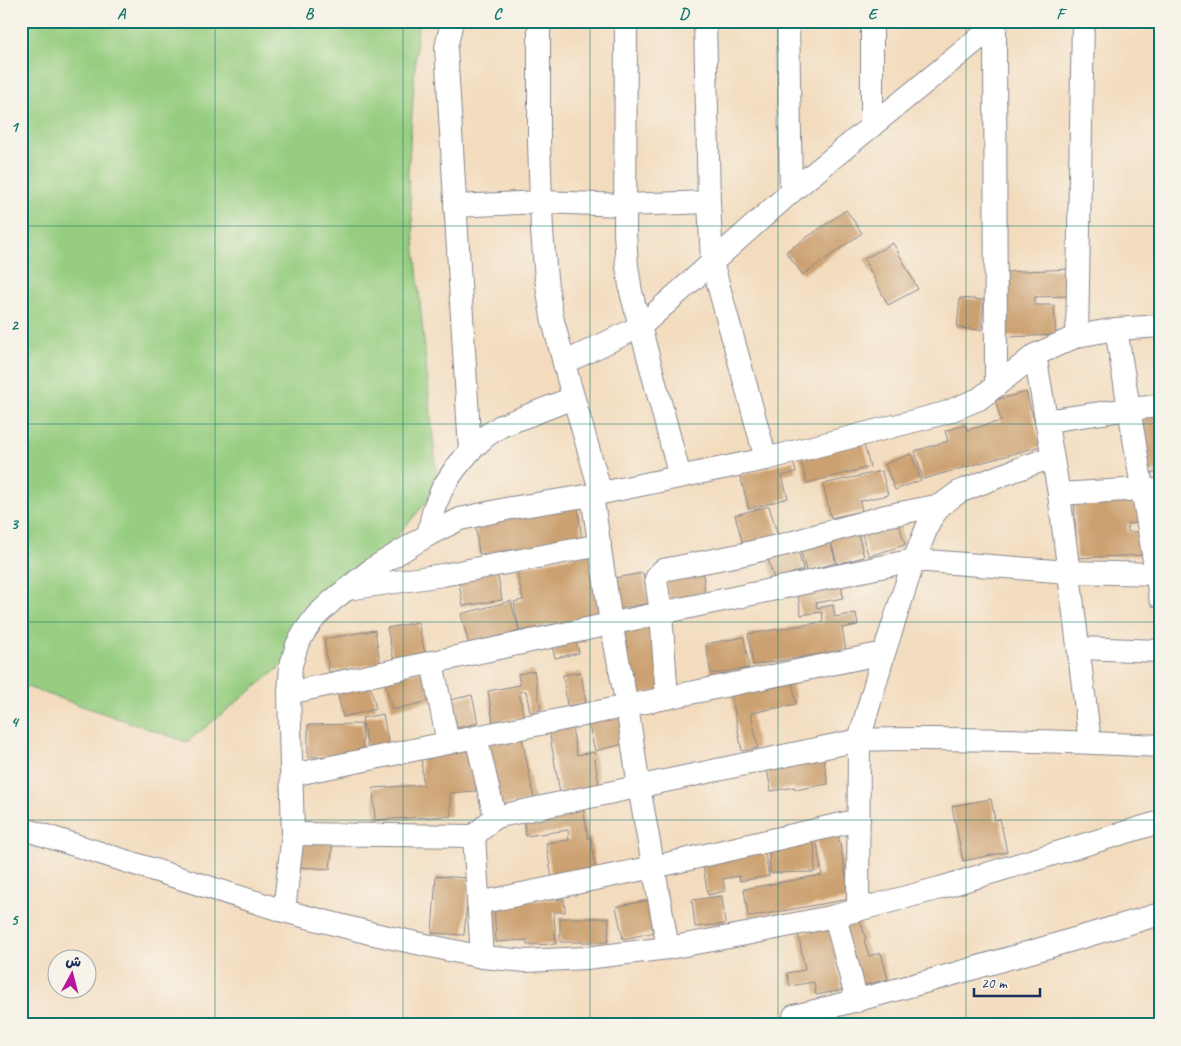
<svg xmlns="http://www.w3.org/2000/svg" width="1181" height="1046" viewBox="0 0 1181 1046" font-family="Caveat,'Playpen Sans Arabic',sans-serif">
<rect width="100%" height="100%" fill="#f7f3e8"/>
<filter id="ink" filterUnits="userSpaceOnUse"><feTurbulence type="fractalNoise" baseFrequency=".02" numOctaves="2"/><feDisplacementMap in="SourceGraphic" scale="10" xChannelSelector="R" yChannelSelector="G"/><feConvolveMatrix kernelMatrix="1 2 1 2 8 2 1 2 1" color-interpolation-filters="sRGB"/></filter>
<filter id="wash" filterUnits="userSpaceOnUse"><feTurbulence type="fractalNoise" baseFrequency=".0096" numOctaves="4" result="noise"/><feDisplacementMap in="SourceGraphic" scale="20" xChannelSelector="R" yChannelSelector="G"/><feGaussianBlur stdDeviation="1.12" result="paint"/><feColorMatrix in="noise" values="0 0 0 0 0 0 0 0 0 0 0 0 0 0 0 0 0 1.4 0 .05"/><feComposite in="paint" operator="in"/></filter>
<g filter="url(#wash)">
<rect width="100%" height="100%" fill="#f3dcbe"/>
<path fill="#96cd80" stroke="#587e6f" d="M21,21H418L408,176L438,489L289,660L187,742L21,685Z"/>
<g id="blocks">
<g fill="#cca171">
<path d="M846,210L862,233L803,275L786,252Z"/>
<path d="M893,243L918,289L888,305L864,259Z"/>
<path d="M1070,269L1069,296L1035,297V305H1054L1056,335L1006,337L1003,272Z"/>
<path d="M960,298L984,300L981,330L957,328Z"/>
<path d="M1026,392L1041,446L923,479L915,451L948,441L945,431L965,425L967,430L1001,421L995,400Z"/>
<path d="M1160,412V471L1148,473L1141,414Z"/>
<path d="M863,441L870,467L807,483L800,458Z"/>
<path d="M911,454L921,480L895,490L885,464Z"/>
<path d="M793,461L796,472L782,476L788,498L749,509L740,476Z"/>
<path d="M882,471L888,495L860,501L862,511L831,518L823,484Z"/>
<path d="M1141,495L1142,523L1127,524L1128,532L1145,531L1146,555L1077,558L1074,498Z"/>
<path d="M769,506L778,536L743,545L735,515Z"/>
<path d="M578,507L582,541L479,554L475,520Z"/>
<path d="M897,517L905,545L869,556L860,529Z"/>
<path d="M857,530L864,557L837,564L830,537Z"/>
<path d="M829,538L836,563L806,571L799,546Z"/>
<path d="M797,547L803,570L774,579L767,556Z"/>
<path d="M596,552L607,614L520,631L514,602L523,600L516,568Z"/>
<path d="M703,570L705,597L668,600L666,573Z"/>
<path d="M497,571L502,600L463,606L458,577Z"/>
<path d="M643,573L649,603L615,609L609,579Z"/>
<path d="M841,582L843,598L816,603L817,608L833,605L835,617L856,613L858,625L842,628L846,650L753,665L748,634L823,622L822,612L801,615L797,589Z"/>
<path d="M511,601L519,631L469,645L461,614Z"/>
<path d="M651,621L663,690L629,696L617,628Z"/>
<path d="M418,622L425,654L394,661L387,628Z"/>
<path d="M375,630L380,663L329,672L324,639Z"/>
<path d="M575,636L579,653L555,658L551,642Z"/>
<path d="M744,637L749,668L711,674L706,644Z"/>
<path d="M426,670L433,700L392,710L384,679Z"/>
<path d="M534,671L541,710L530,712L526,691L519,692L524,717L493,722L488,691L520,685L518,674Z"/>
<path d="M581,672L586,703L567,706L563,675Z"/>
<path d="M791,675L796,704L751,713L758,748L742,751L730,688Z"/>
<path d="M369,680L376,709L343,717L336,688Z"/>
<path d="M472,695L478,723L457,728L450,700Z"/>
<path d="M620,711L628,743L595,751L587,718Z"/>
<path d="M383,714L389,747L368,750L362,718Z"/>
<path d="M571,722L577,755L594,752L599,787L560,793L548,725Z"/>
<path d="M362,724L363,755L308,757V725Z"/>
<path d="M521,732L534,799L501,806L488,738Z"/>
<path d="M473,749L476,791L450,793L451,816L375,820L373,788L423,785L421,752Z"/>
<path d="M823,755L828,784L795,790V787L771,791L766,763Z"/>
<path d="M991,799L995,820L1000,819L1007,852L963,861L952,806Z"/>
<path d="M583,807L588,838H591L596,872L552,878L546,843L569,840L568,830L526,836L523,816Z"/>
<path d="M838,833L850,899L748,917L744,889L822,875L816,837Z"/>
<path d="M303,841L333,843L330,869L300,867Z"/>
<path d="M814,843L815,872L770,873L769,844Z"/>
<path d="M764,849L769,876L740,881L739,876L723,879L725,891L708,895L702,861Z"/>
<path d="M436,876L469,878L464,935L432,933Z"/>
<path d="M722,896L725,924L695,927L692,900Z"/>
<path d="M564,899L565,912H554L556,944L527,945V940L496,942L494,903Z"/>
<path d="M648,900L655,932L623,939L616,907Z"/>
<path d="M560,918H609L608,942H560Z"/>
<path d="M860,920L866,939L864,940L869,956L881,953L888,979L859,987L841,925Z"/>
<path d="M829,928L835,954L842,990L816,995L814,982L790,986L787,973L805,970L798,933Z"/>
</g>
</g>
</g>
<g filter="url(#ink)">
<use href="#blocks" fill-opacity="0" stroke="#87868e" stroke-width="1"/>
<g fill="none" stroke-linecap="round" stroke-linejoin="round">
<defs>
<g id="street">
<path d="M452,21L446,48L470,451"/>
<path d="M539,21V143L542,231L546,279L552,317L569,382L601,493"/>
<path d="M626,21L625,233L627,266L631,292L680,477"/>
<path d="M705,21L709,202L712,262L766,459"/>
<path d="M788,21L791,192"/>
<path d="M872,21V126"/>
<path d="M995,21L996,386"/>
<path d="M455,206L541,202L625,205L709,202"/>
<path d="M1116,329L1160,597"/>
<path d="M1077,336L1083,21"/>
<path d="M1035,355L1059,494L1090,742"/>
<path d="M564,363L641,326L791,192L994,26"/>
<path d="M1046,421L1129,409L1160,406"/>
<path d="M1059,494L1142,489L1160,491"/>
<path d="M592,495L611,623L627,706L639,787L668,948"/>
<path d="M428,535L434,508L443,487L455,469L470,451L486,436L501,426L573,398"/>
<path d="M347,589L443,575L600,545"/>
<path d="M1079,648L1160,651"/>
<path d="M432,662L448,743"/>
<path d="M289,693L291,665L297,645L305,631L316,616L333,600L372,569L428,535L460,519L511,508L592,495L766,459L945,413L979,399L1035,355L1077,336L1116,329L1160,326"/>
<path d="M667,698L661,613L656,579L659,574L663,570L744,554L786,544L885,516L941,505"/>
<path d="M476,737L495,817"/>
<path d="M292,775L884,653"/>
<path d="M21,828L284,911L374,934L482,957L526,961L586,958L668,948L746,934L835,916L940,888L1160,822"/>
<path d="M293,834L474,836L495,817L859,740C959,737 1060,741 1160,746"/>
<path d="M474,836L482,957"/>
<path d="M478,903L654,867L859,820"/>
<path d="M858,910L859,740L884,653L914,560L930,520L941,505L959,492L1002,475L1052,457"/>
<path d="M284,911L293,834L289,693L661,613L914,560L1068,572L1160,574"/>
<path d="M835,916L857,1001"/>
<path d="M794,1016C917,986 1038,950 1160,914"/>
</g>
</defs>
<use href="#street" stroke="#87868e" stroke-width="24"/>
<use href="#street" stroke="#fff" stroke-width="22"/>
</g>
</g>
<path fill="none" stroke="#0f766e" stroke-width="1" stroke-opacity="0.55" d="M215,21V1025M403,21V1025M590,21V1025M778,21V1025M966,21V1025M21,226H1160M21,424H1160M21,622H1160M21,820H1160"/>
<rect width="1181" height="1046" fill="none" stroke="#f7f3e8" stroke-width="55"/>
<g transform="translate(72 974) rotate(7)"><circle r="24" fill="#f7f3e8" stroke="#9fa5b1"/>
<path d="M0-4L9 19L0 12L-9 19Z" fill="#b5179e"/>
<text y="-8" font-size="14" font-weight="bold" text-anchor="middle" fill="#1b2f5e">ش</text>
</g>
<path d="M974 988v8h66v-8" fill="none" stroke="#1b2f5e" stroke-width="2.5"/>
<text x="981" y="988" font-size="15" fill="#1b2f5e" stroke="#f7f3e8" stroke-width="4" paint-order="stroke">20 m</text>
<rect x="28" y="28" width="1126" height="990" fill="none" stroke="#0f766e" stroke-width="2"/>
<g font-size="16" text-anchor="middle" font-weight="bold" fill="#0f766e">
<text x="121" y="19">A</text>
<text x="309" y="19">B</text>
<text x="497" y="19">C</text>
<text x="684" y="19">D</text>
<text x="872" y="19">E</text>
<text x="1060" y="19">F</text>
<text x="14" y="132">1</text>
<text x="14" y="330">2</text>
<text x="14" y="529">3</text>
<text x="14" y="727">4</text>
<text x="14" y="925">5</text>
</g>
</svg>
